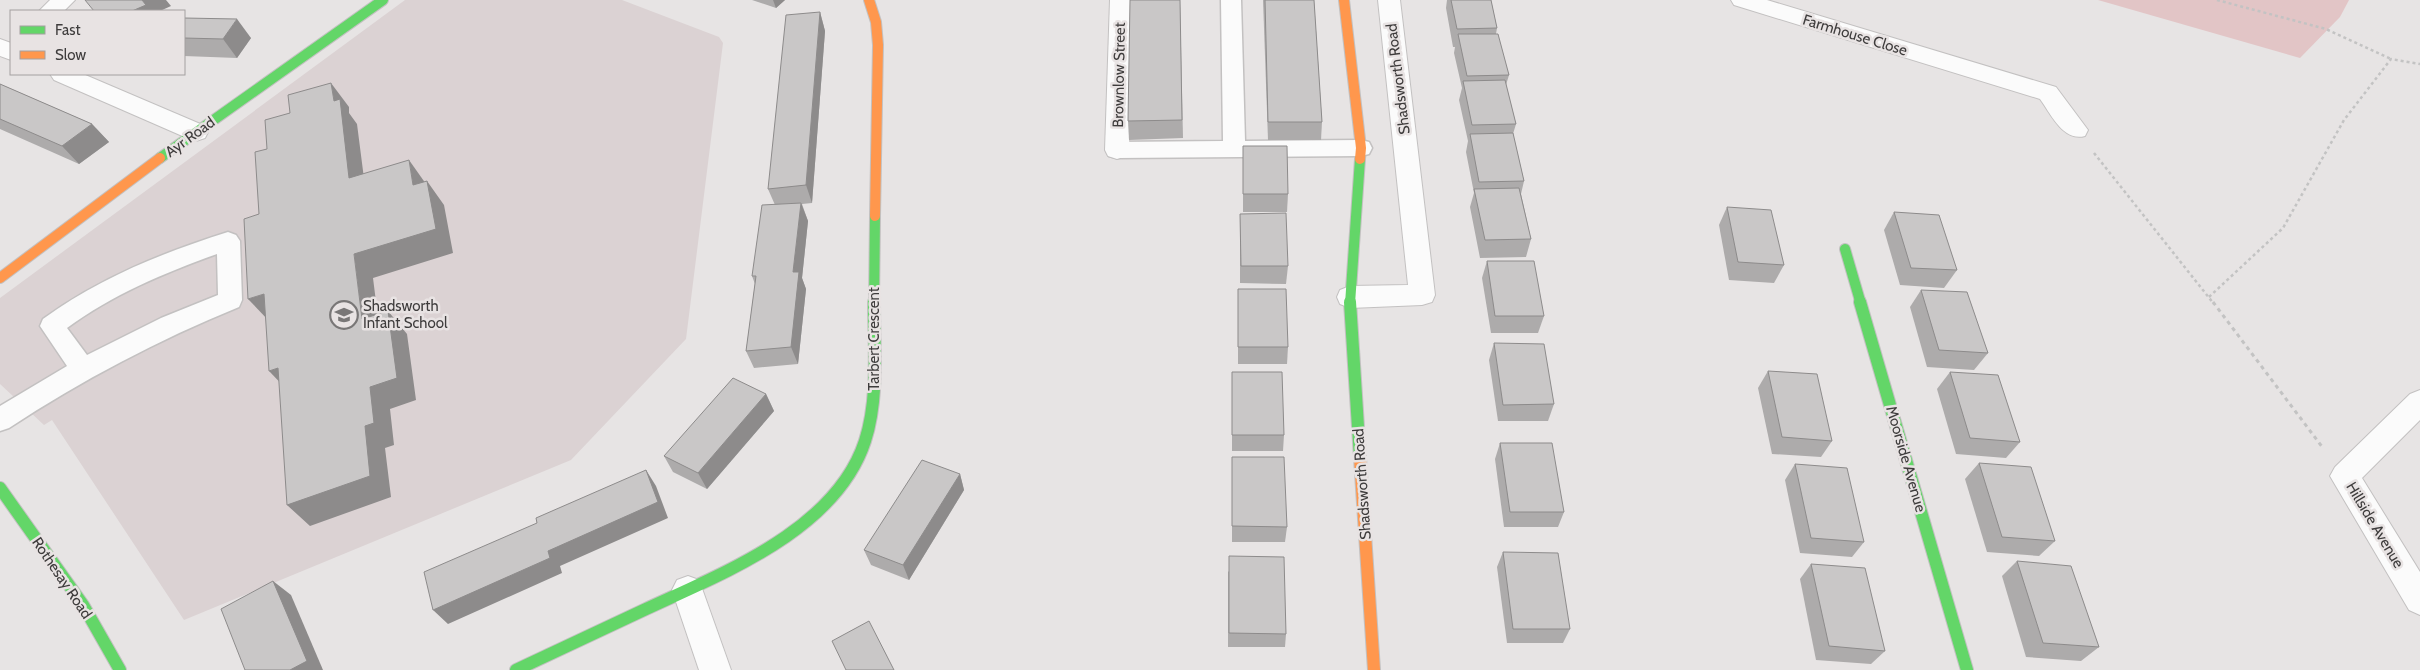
<svg xmlns="http://www.w3.org/2000/svg" width="2420" height="670" viewBox="0 0 2420 670" font-family="Cabin,sans-serif">
<rect width="100%" height="100%" fill="#e7e4e4"/>
<path fill="#dbd2d3" d="M405,0H622L719,37L723,43L686,339L571,460L184,620L52,420L44,425L0,384V298Z"/>
<path fill="#e2c5c6" d="M2098,0H2349L2340,17L2300,58Z"/>
<g fill="none" stroke-linecap="round" stroke-linejoin="round">
<defs>
<g id="lane">
<path d="M1221,0H1241L1245,141L1361,140L1369,142L1372,148L1369,154L1361,156L1117,158L1109,156L1106,150L1109,144L1117,142L1223,141Z"/>
<path d="M228,232L236,235L240,241L242,300L239,307C158,340 82,380 9,428L0,431V406L67,366L40,326L43,319C99,278 162,253 228,232ZM217,254L218,295L161,318L87,355L67,328C112,295 164,273 217,254Z"/>
</g>
<g id="street">
<path d="M50,0H75L64,11H39Z"/>
<path d="M1110,0H1132L1129,150L1126,156L1117,159L1108,156L1105,150Z"/>
<path d="M1378,0H1400L1435,295L1432,302L1422,305L1350,308L1340,304L1337,297L1340,290L1350,286L1408,285Z"/>
<path d="M1731,0H1767L2056,87L2088,130L2085,136C2063,142 2051,114 2040,99L1734,5Z"/>
<path d="M0,39L11,43V60L0,56Z"/>
<path d="M50,74H83L205,126L208,132L205,138L196,141L187,138L54,80Z"/>
<path d="M2420,390V420L2362,478L2420,572V615L2409,610L2330,476L2335,467L2410,394Z"/>
<path d="M688,576L699,580L731,670H699L672,590L677,580Z"/>
</g>
<g id="fast-far1">
<path d="M160,158L383,0"/>
<path d="M1845,249L1861,304"/>
<path d="M874,304L875,216"/>
<path d="M1350,304L1360,159"/>
</g>
<g id="fast">
<path d="M1350,302L1360,458"/>
<path d="M1860,302L1967,670"/>
<path d="M0,488L83,605L120,670"/>
<path d="M516,670C559,650 603,629 646,609C723,573 836,530 865,441C879,398 874,347 874,302"/>
</g>
<g id="slow-far1">
<path d="M869,0L876,22L878,45L875,216"/>
<path d="M1344,0L1361,148L1360,159"/>
<path d="M0,278L160,158"/>
</g>
<path id="slow" d="M1360,458L1374,670"/>
</defs>
<use href="#lane" stroke="#c3c1c1" stroke-width="3"/>
<use href="#street" stroke="#c3c1c1" stroke-width="2"/>
<use href="#fast-far1" stroke="#c3c1c1" stroke-width="12"/>
<use href="#fast" stroke="#c3c1c1" stroke-width="14"/>
<use href="#slow-far1" stroke="#c3c1c1" stroke-width="12"/>
<use href="#slow" stroke="#c3c1c1" stroke-width="14"/>
<g stroke="#c3c3c3" stroke-width="2.5" stroke-dasharray="3 3" stroke-linecap="butt">
<path d="M2217,0L2326,29L2391,59"/>
<path d="M2094,153L2214,304"/>
<path d="M2209,297L2283,228L2344,120L2391,59L2420,64"/>
</g>
<path stroke="#c3c3c3" stroke-width="3" stroke-dasharray="4 4" stroke-linecap="butt" d="M2213,302L2323,448"/>
<use href="#lane" fill="#fbfbfb" fill-rule="evenodd"/>
<use href="#street" fill="#fbfbfb" fill-rule="evenodd"/>
<use href="#fast-far1" stroke="#63d668" stroke-width="10"/>
<use href="#fast" stroke="#63d668" stroke-width="12"/>
<use href="#slow-far1" stroke="#ff974d" stroke-width="10"/>
<use href="#slow" stroke="#ff974d" stroke-width="12"/>
</g>
<g fill="#adabab">
<path d="M752,0H785L776,8Z"/>
<path d="M1180,0L1183,138L1129,140L1128,121Z"/>
<path d="M1263,0H1314L1322,122L1321,140H1268Z"/>
<path d="M1447,0H1491L1497,28L1496,34L1509,75L1506,85L1516,124L1513,134L1524,181L1521,194L1531,239L1526,257L1480,258L1470,207L1474,193L1466,152L1468,141L1459,100L1462,88L1454,53L1455,47H1453L1446,8Z"/>
<path d="M820,12L825,31L812,203L802,204L808,221L802,278L806,289L798,364L754,368L746,351L755,284L752,276L775,205L768,189Z"/>
<path d="M184,18L251,38L237,58L184,56Z"/>
<path d="M0,84L92,124L109,142L79,164L0,129Z"/>
<path d="M1243,146L1288,194L1287,212H1243Z"/>
<path d="M1727,207L1784,265L1774,283L1729,280L1719,225Z"/>
<path d="M1894,212L1957,270L1944,288L1900,285L1884,230Z"/>
<path d="M1240,214L1288,266L1286,284L1240,283Z"/>
<path d="M1487,261L1544,316L1538,333H1491L1482,278Z"/>
<path d="M1238,289L1288,347L1287,364H1238Z"/>
<path d="M1921,290L1988,353L1974,370L1927,367L1910,307Z"/>
<path d="M1494,343L1554,404L1548,421H1498L1489,360Z"/>
<path d="M1768,371L1832,441L1821,457L1772,454L1758,388Z"/>
<path d="M1950,372L2020,442L2006,458L1956,454L1937,389Z"/>
<path d="M1232,389L1284,435L1283,451H1232Z"/>
<path d="M766,394L774,411L707,489L673,472L664,456Z"/>
<path d="M1500,443L1564,512L1558,527H1504L1495,459Z"/>
<path d="M1979,463L2055,541L2039,556L1987,552L1965,479Z"/>
<path d="M1795,464L1864,542L1852,557L1800,553L1785,480Z"/>
<path d="M1232,473L1287,527L1285,542H1232Z"/>
<path d="M960,474L964,490L909,580L871,565L864,550Z"/>
<path d="M1503,552L1570,629L1563,643H1507L1497,567Z"/>
<path d="M2017,561L2099,647L2081,661L2026,657L2002,576Z"/>
<path d="M1811,564L1885,651L1871,664L1816,660L1800,579Z"/>
<path d="M1228,571L1286,634L1285,647H1228Z"/>
</g>
<g fill="#8d8b8b">
<path d="M142,0H166L171,6L160,11H132Z"/>
<path d="M773,0H785L776,8Z"/>
<path d="M820,12L825,31L812,203L806,185Z"/>
<path d="M237,19L251,38L237,58L223,39Z"/>
<path d="M331,83L349,107V113L357,124L367,202L349,178L334,101Z"/>
<path d="M92,124L109,142L79,164L62,146Z"/>
<path d="M409,160L426,184L413,185Z"/>
<path d="M427,181L444,205L453,253L373,278L381,342L362,319L354,254Z"/>
<path d="M801,203L808,221L802,278L806,289L798,364L791,347L793,272Z"/>
<path d="M264,294L270,322L248,299Z"/>
<path d="M388,311L407,334L416,400L390,409L394,445L385,448L391,497L310,526L287,505L365,426L370,387Z"/>
<path d="M278,368L291,394L269,371Z"/>
<path d="M766,394L774,411L707,489L698,473Z"/>
<path d="M646,470L656,486L668,518L560,566L562,573L448,624L433,610Z"/>
<path d="M960,474L964,490L909,580L903,565Z"/>
<path d="M273,581L291,595L323,670H290Z"/>
</g>
<g fill="#c9c7c7" stroke="#8d8b8b">
<path d="M85,0H142L146,5L132,11H94Z"/>
<path d="M1130,0H1180L1182,120L1128,121Z"/>
<path d="M1265,0H1314L1322,122H1268Z"/>
<path d="M1451,0H1491L1497,28L1457,29Z"/>
<path d="M820,12L806,185L768,189L786,15Z"/>
<path d="M184,18L237,19L223,39L184,38Z"/>
<path d="M1458,34H1498L1509,75L1467,76Z"/>
<path d="M1505,80L1516,124L1472,125L1463,81Z"/>
<path d="M331,83L334,101L340,99L349,178L409,160L413,185L427,181L436,229L354,254L362,319L388,311L397,378L370,387L374,423L365,426L370,476L287,505L278,368L269,371L264,294L248,299L244,219L259,214L255,152L267,149L265,120L290,113L288,95Z"/>
<path d="M0,84L92,124L62,146L0,119Z"/>
<path d="M1513,133L1524,181L1479,182L1470,134Z"/>
<path d="M1243,146H1287L1288,194H1243Z"/>
<path d="M1519,188L1531,239L1485,240L1474,189Z"/>
<path d="M801,203L793,272H799L791,347L746,351L756,276H752L762,205Z"/>
<path d="M1727,207L1771,210L1784,265L1738,262Z"/>
<path d="M1894,212L1939,215L1957,270L1911,268Z"/>
<path d="M1286,213L1288,266H1241L1240,214Z"/>
<path d="M1487,261H1534L1544,316H1495Z"/>
<path d="M1238,289H1286L1288,347H1238Z"/>
<path d="M1921,290L1967,292L1988,353L1939,350Z"/>
<path d="M1494,343L1544,344L1554,404L1503,405Z"/>
<path d="M1768,371L1817,374L1832,441L1782,437Z"/>
<path d="M1232,372H1282L1284,435H1232Z"/>
<path d="M1950,372L1998,375L2020,442L1970,438Z"/>
<path d="M733,378L766,394L698,473L664,456Z"/>
<path d="M1500,443H1552L1564,512H1510Z"/>
<path d="M1232,457H1284L1287,527L1232,526Z"/>
<path d="M922,460L960,474L903,565L864,550Z"/>
<path d="M1979,463L2031,467L2055,541L2002,537Z"/>
<path d="M1795,464L1847,468L1864,542L1811,538Z"/>
<path d="M646,470L658,502L548,551L550,558L433,610L424,572L537,523L536,518Z"/>
<path d="M1503,552L1558,553L1570,629H1513Z"/>
<path d="M1229,556L1284,557L1286,634L1229,633Z"/>
<path d="M2017,561L2071,566L2099,647L2043,643Z"/>
<path d="M1811,564L1865,568L1885,651L1829,646Z"/>
<path d="M273,581L307,661L290,670H245L221,609Z"/>
<path d="M869,621L894,670H846L832,641Z"/>
</g>
<defs>
<symbol id="school-ring" viewBox="-11 -11 22 22"><circle r="9.5" fill="#e8e3e3" stroke="#797777" stroke-width="1.5"/><path d="M0-5L7-2L0 1L-7-2ZM-4 1L0 2.5L4 1V4Q0 6-4 4Z" fill="#797777"/></symbol>
</defs>
<g fill-rule="evenodd">
<use href="#school-ring" x="328" y="299" width="32" height="32"/>
</g>
<g text-anchor="middle" stroke-width="5" stroke-linejoin="round" paint-order="stroke">
<g font-size="15" fill="#3e3c3c" stroke="#e8e3e3">
<text transform="translate(1855 35) rotate(17)" y="5">Farmhouse Close</text>
<text transform="translate(1119 75) rotate(-89)" y="5">Brownlow Street</text>
<text transform="translate(1398 79) rotate(-97)" y="5">Shadsworth Road</text>
<text transform="translate(190 137) rotate(-36)" y="5">Ayr Road</text>
<text transform="translate(874 339) rotate(-90)" y="5">Tarbert Crescent</text>
<text transform="translate(1906 459) rotate(74)" y="5">Moorside Avenue</text>
<text transform="translate(1362 484) rotate(-94)" y="5">Shadsworth Road</text>
<text transform="translate(2375 525) rotate(59)" y="5">Hillside Avenue</text>
<text transform="translate(62 578) rotate(56)" y="5">Rothesay Road</text>
</g>
<g font-size="15" fill="#3e3c3c" stroke="#e8e3e3" text-anchor="start">
<text x="363" y="311">Shadsworth<tspan x="363" dy="17">Infant School</tspan></text>
</g>
</g>
<rect x="10" y="10" width="175" height="65" fill="#e8e3e3" stroke="#a4a0a0"/>
<rect x="20" y="26" width="25" height="8" fill="#63d668" stroke="#a4a0a0"/>
<text x="55" y="35" font-size="15" fill="#3e3c3c">Fast</text>
<rect x="20" y="51" width="25" height="8" fill="#ff974d" stroke="#a4a0a0"/>
<text x="55" y="60" font-size="15" fill="#3e3c3c">Slow</text>
</svg>
